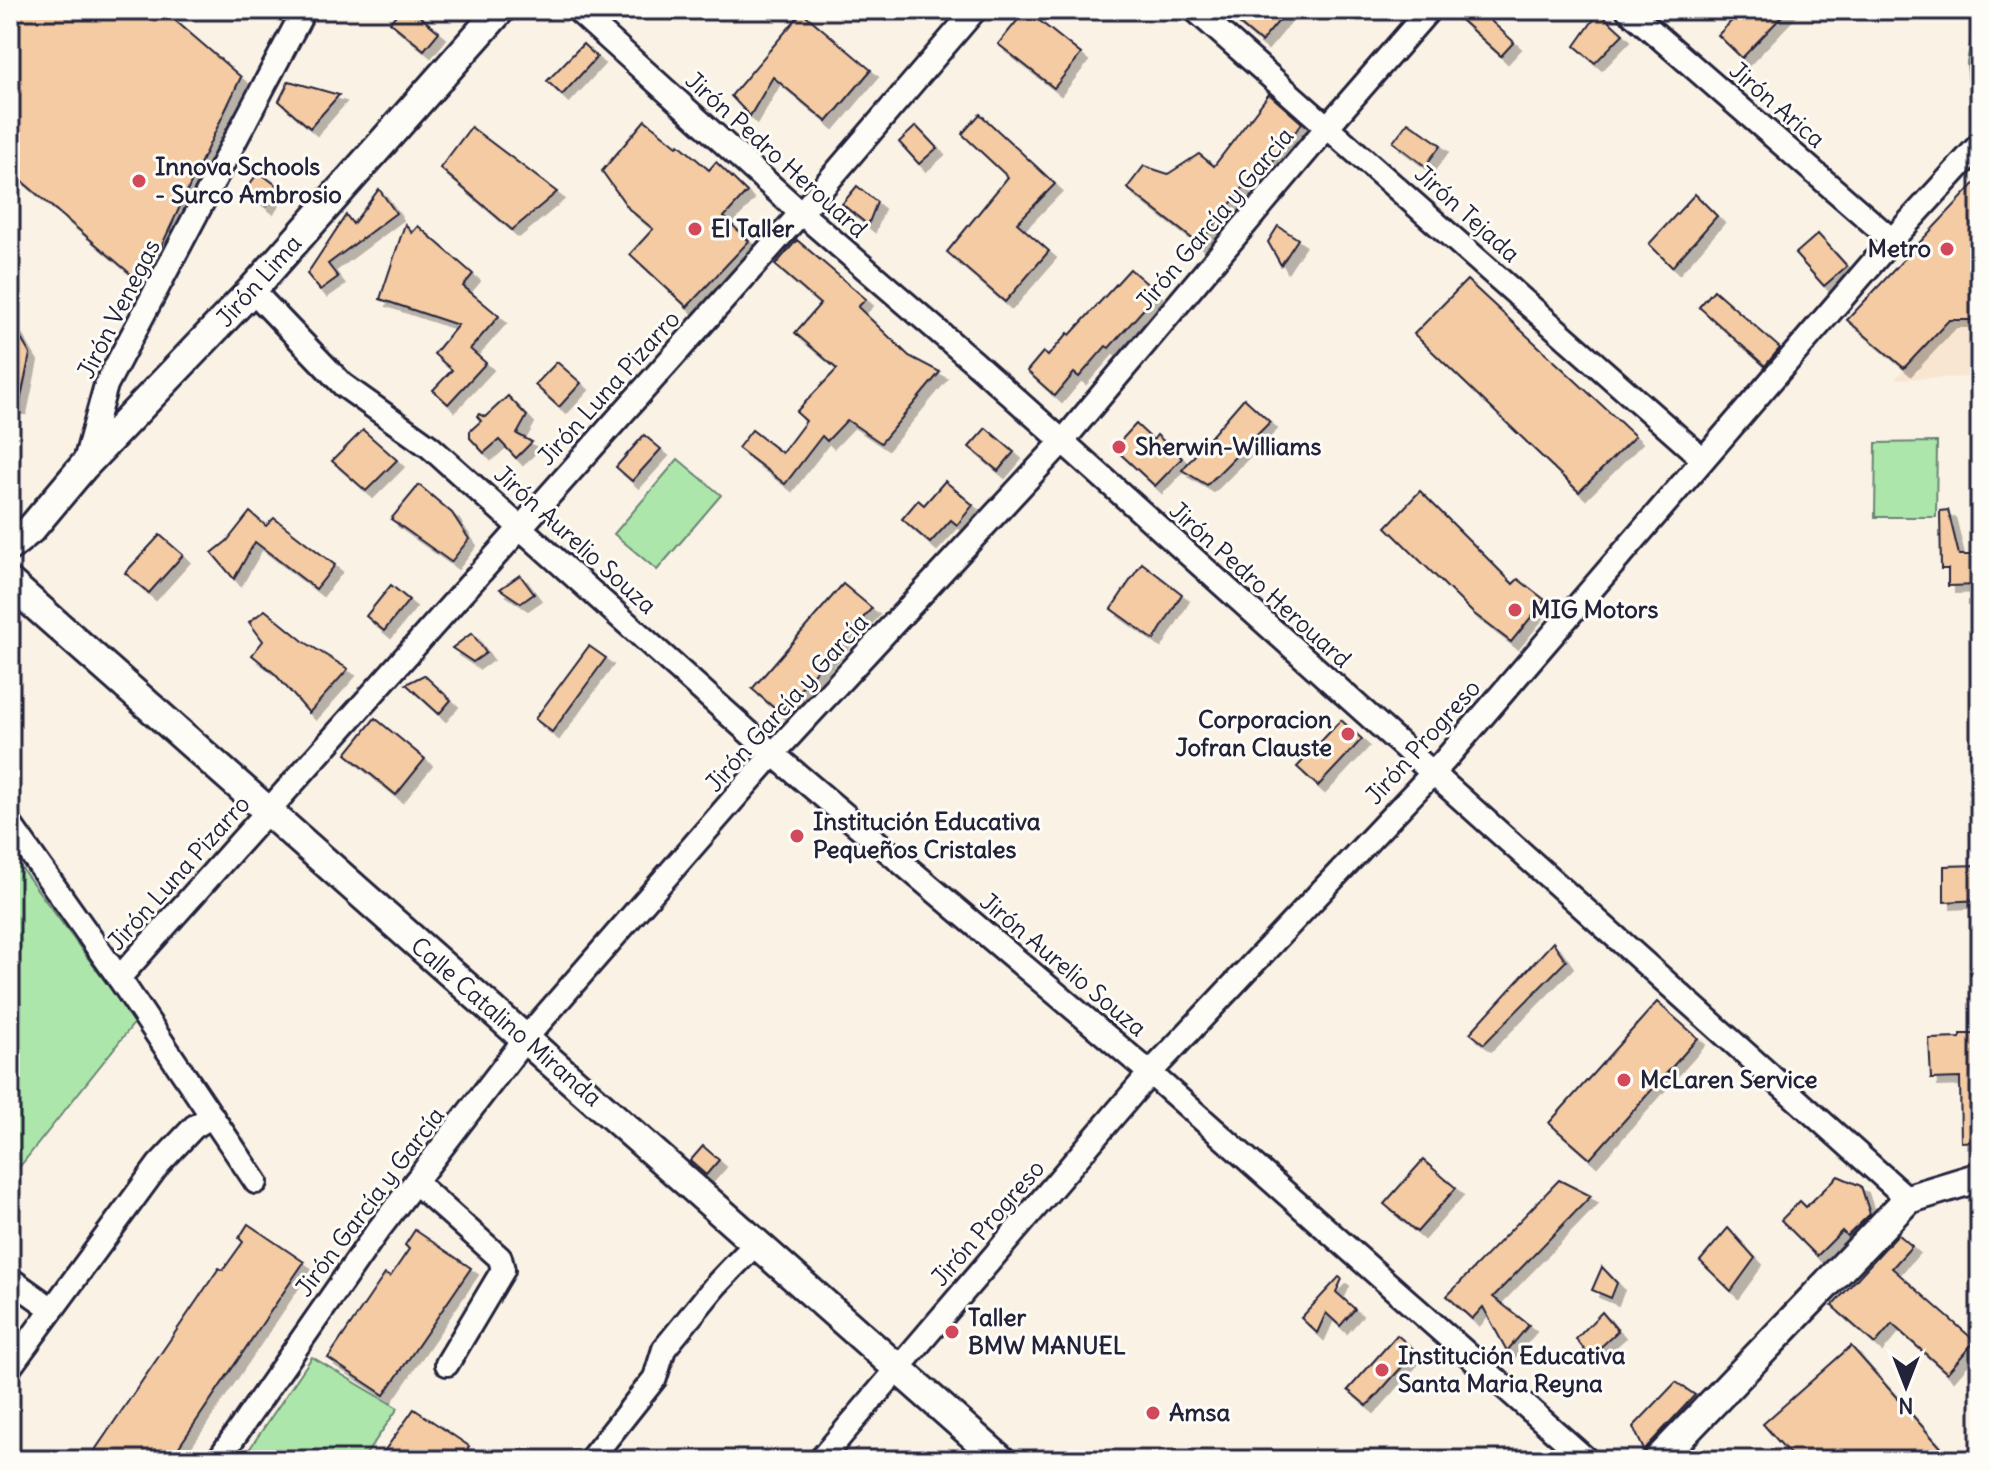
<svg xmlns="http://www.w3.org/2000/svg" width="1990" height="1470" viewBox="0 0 1990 1470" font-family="Delius,sans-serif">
<defs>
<filter id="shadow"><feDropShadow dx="7" dy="7" stdDeviation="0" flood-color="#0004"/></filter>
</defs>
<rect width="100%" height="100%" fill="#fbf2e6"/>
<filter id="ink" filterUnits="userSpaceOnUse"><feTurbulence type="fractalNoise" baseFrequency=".0125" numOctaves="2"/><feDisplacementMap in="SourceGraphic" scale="16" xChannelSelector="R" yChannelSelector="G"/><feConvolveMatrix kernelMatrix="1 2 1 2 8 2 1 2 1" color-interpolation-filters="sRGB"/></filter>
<g filter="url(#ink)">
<path fill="#f9e6d2" d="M1949,320H1980V377L1895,379Z"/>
<g fill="#ade6ab" stroke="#688473" stroke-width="2">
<path d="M1976,10H1980V129L1974,136L1967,63Z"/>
<path d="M1937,442L1936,517H1875L1876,443Z"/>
<path d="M678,459L721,495L657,570L614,534Z"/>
<path d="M14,858L135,1022L10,1179V862Z"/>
<path d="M312,1357L398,1408L362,1460H242Z"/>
</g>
<g fill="#f4cba3" stroke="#22223b" stroke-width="2" filter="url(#shadow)">
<path d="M10,10H163L241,77L161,247L133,276L10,171Z"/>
<path d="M400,10H412L439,32L424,50L390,22Z"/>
<path d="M1026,10L1081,54L1054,88L998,44Z"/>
<path d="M1223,10H1288L1261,42Z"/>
<path d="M1450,10H1479L1514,42L1501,56Z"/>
<path d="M1742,10H1788L1742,58L1718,35Z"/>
<path d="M802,12L871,70L827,122L773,77L750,116L731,96Z"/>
<path d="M1599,12L1623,34L1595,63L1575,46Z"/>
<path d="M583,44L597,57L562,95L547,81Z"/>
<path d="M289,81L339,95L310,128L279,101Z"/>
<path d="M1269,94L1302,123L1263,174L1257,170L1199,244L1127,188L1144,166L1168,174L1199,154L1214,166Z"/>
<path d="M980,114L1055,184L1017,223L1049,251L1005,302L947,252L1008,177L962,134Z"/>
<path d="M645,120L677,146L679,144L709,170L716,162L747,192L724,217L749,241L687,307L630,254L653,229L629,209L602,171Z"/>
<path d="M1408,122L1441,145L1425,166L1393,142Z"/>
<path d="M916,126L937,148L919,164L899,142Z"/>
<path d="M471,127L557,192L512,230L440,168Z"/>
<path d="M259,172L280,188L266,206L245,190Z"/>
<path d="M1980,178V320H1949L1904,368L1847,320Z"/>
<path d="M857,186L877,202L868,225L842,204Z"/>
<path d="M379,189L396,213L328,264L338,277L320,290L307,274L346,215L353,224Z"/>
<path d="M1695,194L1717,216L1672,267L1649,244Z"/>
<path d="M405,224L412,233L418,226L473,274L463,286L499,316L470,349L486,363L448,404L433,390L452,370L434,354L458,325L380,299Z"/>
<path d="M1278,226L1298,239L1281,265L1268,242Z"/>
<path d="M1818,234L1847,266L1824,286L1795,254Z"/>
<path d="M797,240L866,299L858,307L909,356L940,372L881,443L847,420L827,441L822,436L785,484L738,448L752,430L782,453L806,421L796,412L837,369L795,333L820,304L775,265Z"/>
<path d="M1130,269L1158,293L1109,348L1106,346L1079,377L1074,373L1055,396L1027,371L1043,352L1048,356L1068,333L1070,335Z"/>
<path d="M1467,280L1635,436L1579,492L1414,334Z"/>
<path d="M1714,290L1780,348L1765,366L1699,307Z"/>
<path d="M10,320L30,354L19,407H10Z"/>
<path d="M557,362L581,383L559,407L535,385Z"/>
<path d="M508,396L527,416L517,434L532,442L516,458L499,440L484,453L470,438V431L481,421L477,416L479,414L485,417Z"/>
<path d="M1244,398L1270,422L1207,485L1182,470Z"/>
<path d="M1136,424L1153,440L1157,435L1182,458L1155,486L1114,448Z"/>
<path d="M986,428L1014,452L998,471L969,447Z"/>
<path d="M363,430L397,460L366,491L332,461Z"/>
<path d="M644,435L661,449L632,481L616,467Z"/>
<path d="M945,481L973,505L957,525L951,520L930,543L902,519L918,500L924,505Z"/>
<path d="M419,485L452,513L469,539L451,562L391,519Z"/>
<path d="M1420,491L1513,584L1518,579L1545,600L1511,642L1473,613L1386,527Z"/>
<path d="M1948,510L1959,555H1980V585L1948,586V569H1941L1940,511Z"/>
<path d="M250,512L266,526L274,518L335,565L316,589L255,542L234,579L212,553L227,541Z"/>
<path d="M160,535L183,555L149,593L125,573Z"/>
<path d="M1142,563L1182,594L1154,640L1111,609Z"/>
<path d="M520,575L534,594L521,603L500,589Z"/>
<path d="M843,584L872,608L855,627L854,626L780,713L752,689Z"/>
<path d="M391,585L409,600L384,631L366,616Z"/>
<path d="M265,610L303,641L348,669L309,713L275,674L252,655L263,641L249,622Z"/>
<path d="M472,633L486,653L473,662L452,648Z"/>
<path d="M589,646L606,658L552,732L535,719Z"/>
<path d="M424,675L451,700L439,714L406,684Z"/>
<path d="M375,718L425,759L396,795L346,754Z"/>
<path d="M1341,720L1362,739L1318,786L1297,767Z"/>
<path d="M1980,865V900L1944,902V866Z"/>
<path d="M1553,942L1566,961L1484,1044L1470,1033Z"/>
<path d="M1657,1002L1698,1038L1590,1159L1549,1123Z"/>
<path d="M1960,1034H1980V1141L1961,1142L1960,1078L1931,1079L1929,1039L1960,1038Z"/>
<path d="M703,1146L719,1160L706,1175L690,1161Z"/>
<path d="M1423,1160L1456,1188L1417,1232L1384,1204Z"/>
<path d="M1838,1176L1861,1186L1870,1214L1847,1236L1842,1231L1817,1256L1781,1220L1800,1201L1806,1207Z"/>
<path d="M1559,1180L1591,1196L1493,1297L1529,1325L1507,1351L1483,1307L1472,1319L1447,1296Z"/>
<path d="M248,1224L304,1262L170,1460H103L93,1453L219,1268L223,1270L243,1242L239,1238Z"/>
<path d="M1728,1228L1755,1258L1731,1291L1700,1261Z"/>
<path d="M415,1230L471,1268L384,1395L328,1358L385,1274L390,1277L409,1249L405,1245Z"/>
<path d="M1898,1234L1912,1246L1892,1268L1975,1341L1947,1373L1892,1324L1875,1344L1832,1306Z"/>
<path d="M1602,1267L1617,1283L1611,1298L1592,1290Z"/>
<path d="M1339,1277L1342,1279L1336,1292L1355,1309L1340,1326L1326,1313L1317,1333L1301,1318Z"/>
<path d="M1602,1312L1618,1331L1590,1357L1576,1339Z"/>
<path d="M1397,1335L1416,1351L1367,1406L1348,1390Z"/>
<path d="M1851,1346L1952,1460H1795L1763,1424Z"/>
<path d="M1676,1382L1695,1395L1644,1450L1633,1427Z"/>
<path d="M414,1409L469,1446L460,1460H378Z"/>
</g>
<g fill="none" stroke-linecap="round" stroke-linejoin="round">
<defs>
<g id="minor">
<path d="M577,10L801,213L974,362L1908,1199"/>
<path d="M1195,10L1703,459"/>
<path d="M1628,10L1892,240"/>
<path d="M252,290L343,385L430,447L773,754L1150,1073L1587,1460"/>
<path d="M84,465L106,385L304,10"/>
<path d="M10,824L119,978L256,1182"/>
<path d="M119,978L801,213L975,10"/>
<path d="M415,1182L500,1258L503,1270L447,1364"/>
<path d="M10,1279L52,1309"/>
<path d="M10,1367L159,1164L194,1127L212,1116"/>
<path d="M218,1460L376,1233L525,1039L773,754L1062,442L1328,126L1429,10"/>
<path d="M590,1460L655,1378L664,1349L716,1285L756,1243"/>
<path d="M820,1460L1150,1073L1444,761L1892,240L1980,144"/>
</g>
<g id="tertiary">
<path d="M10,546L31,529L83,467L252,290L500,10"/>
<path d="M10,583L1001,1460"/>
<path d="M1658,1460L1908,1199L1980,1177"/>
</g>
</defs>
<use href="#minor" stroke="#22223b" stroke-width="28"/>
<use href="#tertiary" stroke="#22223b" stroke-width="34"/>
<use href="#minor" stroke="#fdfcf7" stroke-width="22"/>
<use href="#tertiary" stroke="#fdfcf7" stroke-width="28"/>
</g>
</g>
<g fill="#d1495b" stroke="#fdfcf7" stroke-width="3">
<circle cx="139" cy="181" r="8"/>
<circle cx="695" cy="229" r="8"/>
<circle cx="1947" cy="249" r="8"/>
<circle cx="1119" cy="447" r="8"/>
<circle cx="1515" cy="610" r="8"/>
<circle cx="1348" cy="734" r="8"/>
<circle cx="797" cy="836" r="8"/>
<circle cx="1624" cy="1080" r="8"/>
<circle cx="952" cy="1332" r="8"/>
<circle cx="1382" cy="1370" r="8"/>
<circle cx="1153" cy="1413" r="8"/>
</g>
<g text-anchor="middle" stroke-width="6" stroke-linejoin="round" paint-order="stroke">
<g font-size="24" fill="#22223b" stroke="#fdfcf7">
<text transform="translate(1777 105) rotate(41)" y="8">Jirón Arica</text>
<text transform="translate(776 155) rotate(42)" y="8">Jirón Pedro Herouard</text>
<text transform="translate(1467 214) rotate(42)" y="8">Jirón Tejada</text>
<text transform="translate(1215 219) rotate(-50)" y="8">Jirón García y García</text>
<text transform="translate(259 281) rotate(-48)" y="8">Jirón Lima</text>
<text transform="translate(119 309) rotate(-63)" y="8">Jirón Venegas</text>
<text transform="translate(609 388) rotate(-48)" y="8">Jirón Luna Pizarro</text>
<text transform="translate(575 540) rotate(42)" y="8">Jirón Aurelio Souza</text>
<text transform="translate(1260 585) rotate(42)" y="8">Jirón Pedro Herouard</text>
<text transform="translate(787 703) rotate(-48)" y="8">Jirón García y García</text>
<text transform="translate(1423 742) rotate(-48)" y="8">Jirón Progreso</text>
<text transform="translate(179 873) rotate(-48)" y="8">Jirón Luna Pizarro</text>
<text transform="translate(1063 965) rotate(40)" y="8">Jirón Aurelio Souza</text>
<text transform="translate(506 1022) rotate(41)" y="8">Calle Catalino Miranda</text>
<text transform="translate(370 1202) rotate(-53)" y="8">Jirón García y García</text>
<text transform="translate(988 1223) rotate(-49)" y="8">Jirón Progreso</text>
</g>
<g font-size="24" font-weight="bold" fill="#22223b" stroke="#fdfcf7" text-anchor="start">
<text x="155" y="175">Innova Schools<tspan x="155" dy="28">- Surco Ambrosio</tspan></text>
<text x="711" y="237">El Taller</text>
<text x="1931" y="257" text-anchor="end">Metro</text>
<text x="1135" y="455">Sherwin-Williams</text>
<text x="1531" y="618">MIG Motors</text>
<text x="1332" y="728" text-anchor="end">Corporacion<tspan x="1332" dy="28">Jofran Clauste</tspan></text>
<text x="813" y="830">Institución Educativa<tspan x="813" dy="28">Pequeños Cristales</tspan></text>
<text x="1640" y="1088">McLaren Service</text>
<text x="968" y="1326">Taller<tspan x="968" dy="28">BMW MANUEL</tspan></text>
<text x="1398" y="1364">Institución Educativa<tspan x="1398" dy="28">Santa Maria Reyna</tspan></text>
<text x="1169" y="1421">Amsa</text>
</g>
</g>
<rect width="1990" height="1470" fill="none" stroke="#fdfcf7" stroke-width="40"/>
<rect x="20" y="20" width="1950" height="1430" fill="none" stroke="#22223b" stroke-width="3" filter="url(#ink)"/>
<g transform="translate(1906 1386) rotate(180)" stroke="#fdfcf7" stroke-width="6" paint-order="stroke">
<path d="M0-6L14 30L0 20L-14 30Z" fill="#22223b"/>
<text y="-12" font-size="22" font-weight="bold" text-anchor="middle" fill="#22223b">N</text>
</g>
</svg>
